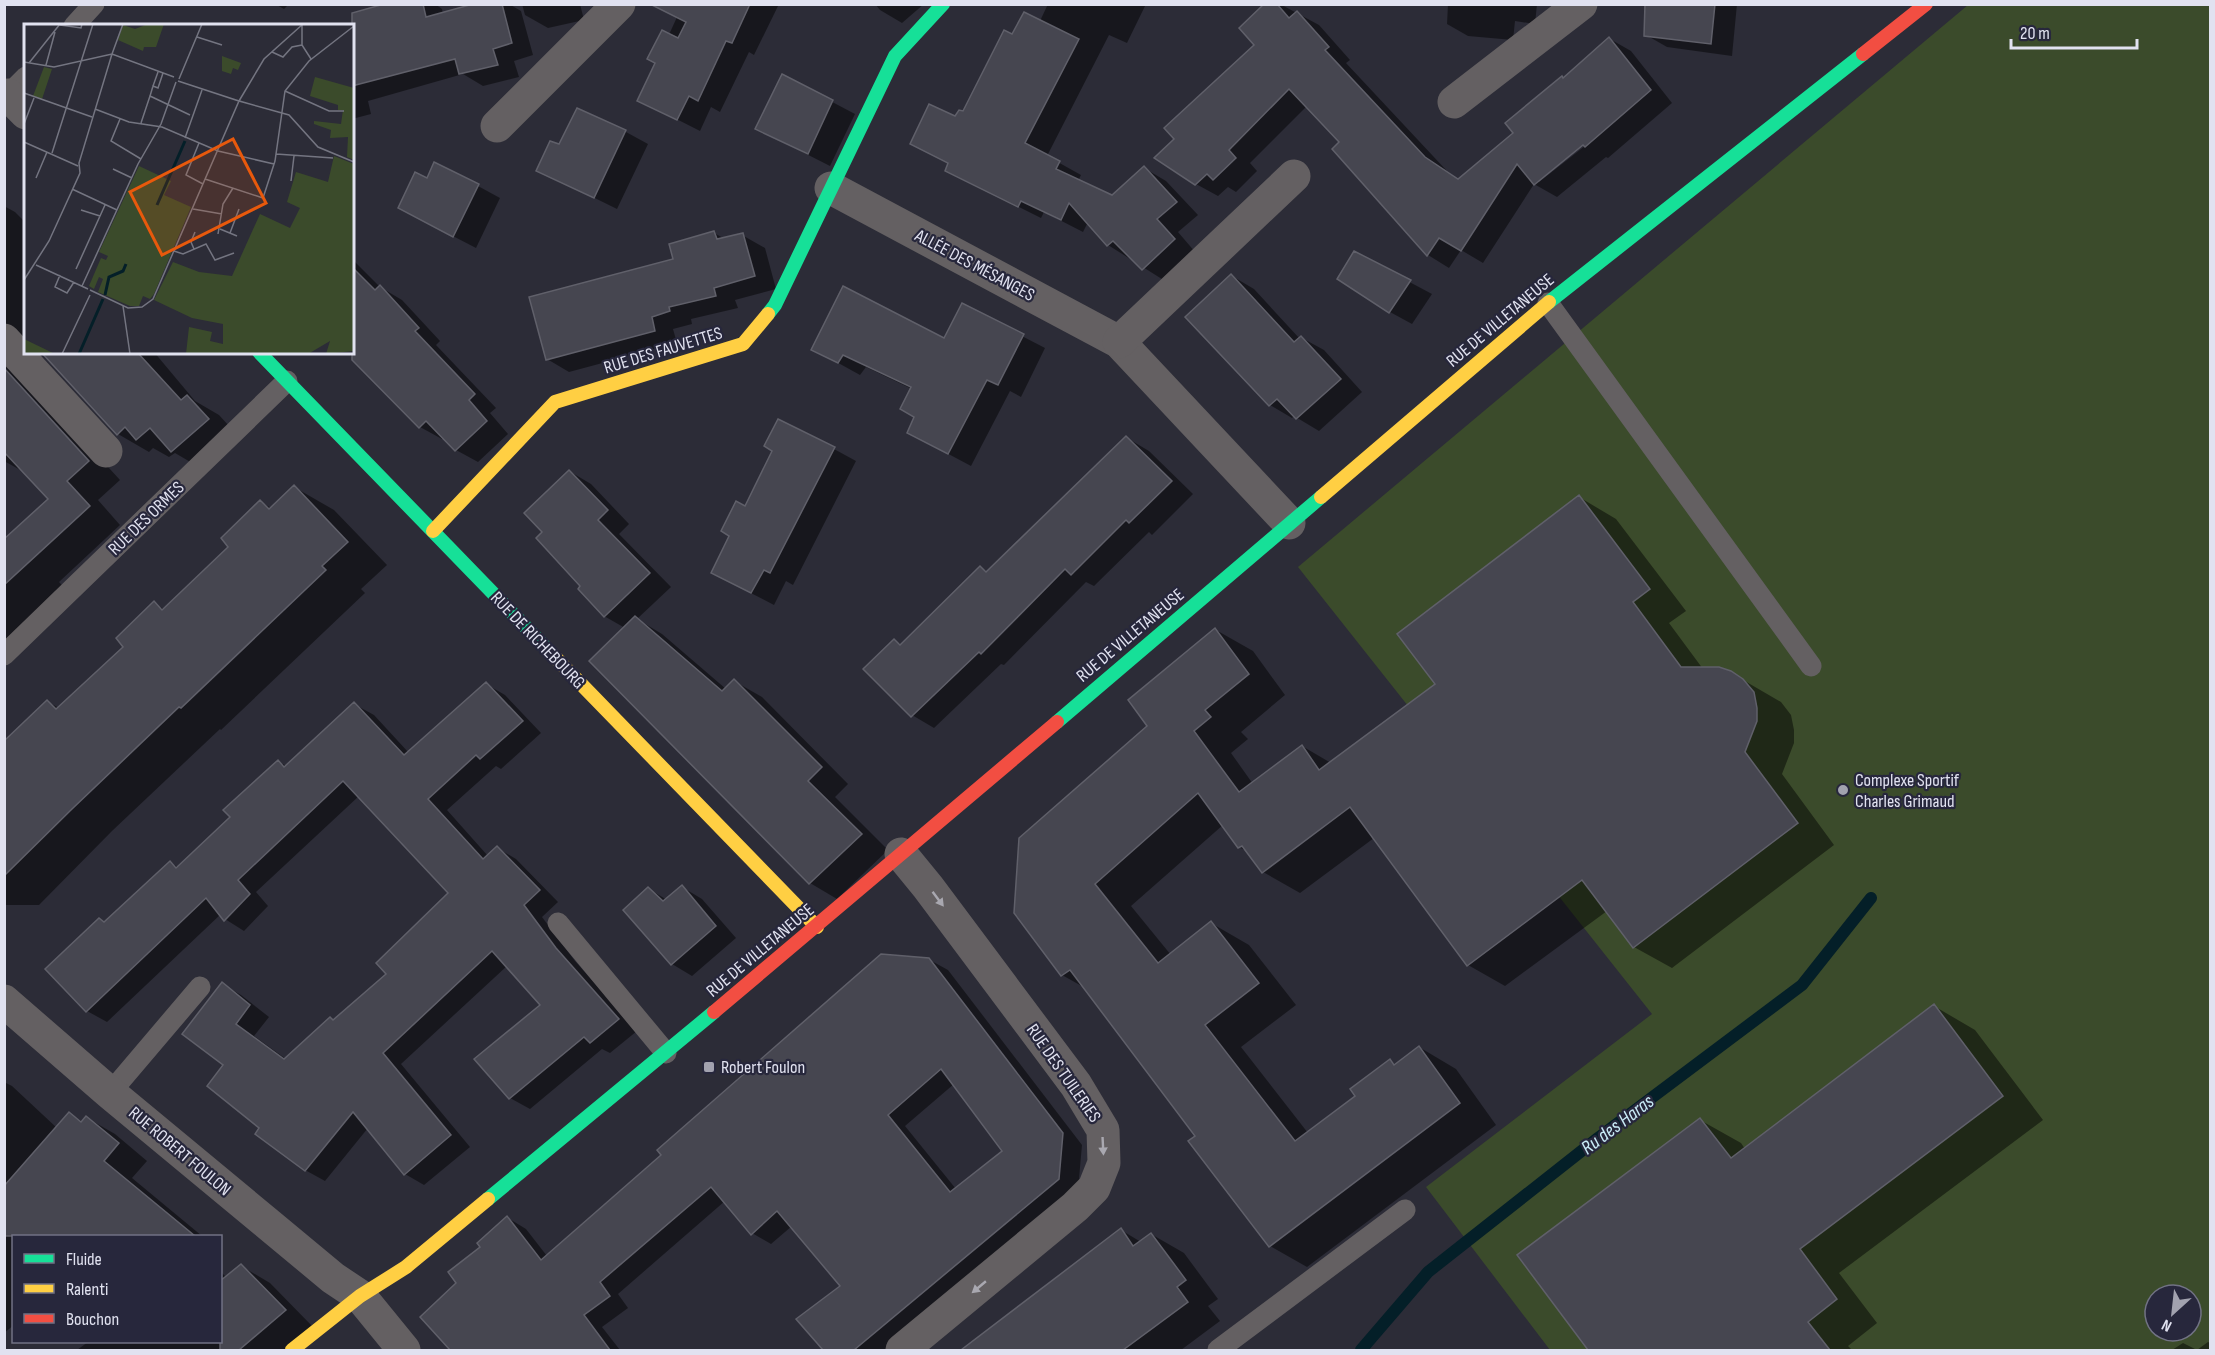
<svg xmlns="http://www.w3.org/2000/svg" width="2215" height="1355" viewBox="0 0 2215 1355" font-family="'Sofia Sans Condensed',sans-serif">
<rect width="100%" height="100%" fill="#2c2c37"/>
<path fill="#3b4b2b" fill-rule="evenodd" d="M1968,5H2210V1350H1550L1426,1187L1652,1014L1298,567ZM2155,1295H2191V1331H2155Z"/>
<g fill="#0007" fill-rule="evenodd">
<path d="M275,4H289L284,9Z"/>
<path d="M389,4H435L442,9L443,14L479,4H509L521,11L533,55L514,61L519,77L483,86L463,74L368,101L371,114L352,119V37Z"/>
<path d="M522,4H580L584,20L548,28L525,15Z"/>
<path d="M683,4H779L754,55L749,52L720,112L711,107L700,131L639,100Z"/>
<path d="M875,4H924L902,23L880,10Z"/>
<path d="M1048,4H1146L1127,43L1109,35L1047,156L1081,175L1078,181L1113,197L1144,168L1166,181L1198,215L1178,232L1196,253L1165,281L1108,245L1088,222L1083,232L1044,212L1041,218L947,171L949,164L912,144L963,113L1013,36L1040,21Z"/>
<path d="M1266,4H1280L1319,25L1350,60L1346,63L1447,171L1459,180L1515,133L1564,79L1610,39L1631,51L1672,103L1608,158L1606,157L1557,197L1534,184L1483,263L1461,250L1449,268L1428,255L1334,149L1341,143L1307,106L1250,163L1257,171L1236,192L1228,187L1218,196L1196,184L1176,139L1256,45ZM1588,139L1590,142L1539,182V178Z"/>
<path d="M1448,4H1537L1535,24L1515,21L1513,40L1468,36L1447,24Z"/>
<path d="M1647,4H1737L1732,56L1667,47L1646,35Z"/>
<path d="M783,76L855,114L830,166L757,129Z"/>
<path d="M578,110L626,132L648,144L617,209L538,170L559,146Z"/>
<path d="M427,180L478,186L500,198L476,248L422,220Z"/>
<path d="M4,206L15,212L26,223V343L22,373L120,480L98,500L120,525L59,582L71,595L4,645V541L50,499L24,472L4,461Z"/>
<path d="M714,233L725,239L742,235L765,248L776,289L735,300L738,308L691,319L692,324L673,329L677,343L569,372L547,359L675,260Z"/>
<path d="M1355,253L1432,294L1412,324L1390,312Z"/>
<path d="M352,259L380,287L402,300L440,341L436,345L496,408L490,413L508,434L478,462L456,450L444,438L442,439L420,427L350,355L352,352Z"/>
<path d="M1232,276L1254,289L1300,339L1302,338L1324,350L1362,392L1319,431L1294,416L1292,418L1270,405L1188,317Z"/>
<path d="M962,305L1045,348L1021,397L1010,391L971,466L909,433L916,417L912,389L866,367L860,375L813,349L945,340Z"/>
<path d="M43,352H154L195,401L219,415L240,438L204,470L175,453L169,457L153,448L149,452L118,434Z"/>
<path d="M1127,438L1149,451L1193,494L1152,535L1149,532L1094,586L1086,582L1004,665L1001,664L934,728L912,715L894,640L902,645L980,568L988,572Z"/>
<path d="M834,449L856,461L793,585L786,581L774,605L735,585L746,508Z"/>
<path d="M569,471L591,484L629,524L619,534L671,587L637,619L662,634L726,689L734,681L762,697L848,784L835,797L888,850L837,899L810,883L625,628L604,616L544,532Z"/>
<path d="M294,487L334,510L387,565L361,589L365,593L221,730L220,729L112,831L39,905H4V743L48,702L59,708L125,647L154,603L165,610L230,547L261,502L271,508Z"/>
<path d="M1579,497L1616,519L1686,611L1669,623L1703,669L1731,673L1781,702L1791,715L1794,730V743L1782,774L1834,845L1672,968L1634,947L1607,911L1505,986L1468,965L1374,838L1300,893L1263,872L1248,852L1239,847L1223,825L1131,906L1171,955L1211,923L1249,945L1296,1005L1241,1047L1308,1133L1357,1096L1390,1061L1396,1065L1419,1047L1456,1069L1496,1125L1307,1267L1270,1246L1197,1136L1087,989L1062,975L1149,726L1216,630L1253,651L1285,695L1241,732L1248,739L1231,753L1253,784L1302,746L1331,763L1437,684Z"/>
<path d="M486,684L505,695L541,733L501,769L496,766L447,810L488,856L497,848L516,859L558,902L542,917L575,961L637,1031L610,1053L602,1049L530,1109L510,1098L542,1005L507,966L401,1064L470,1147L424,1185L405,1174L368,1128L325,1181L305,1170L261,1128L225,1065L222,984L241,995L269,1017L254,1036L286,1059L335,1021L388,974L450,894L359,796L256,892L268,906L244,931L225,919L221,914L107,1022L87,1011L47,969L100,919L106,923L170,863L178,867L232,817L278,762L287,766L354,704L374,715L409,753Z"/>
<path d="M682,887L702,899L736,938L692,976L672,964L649,889L667,900Z"/>
<path d="M928,959L948,970L1082,1145L1078,1190L885,1350H825L798,1319L842,1286L792,1226L771,1244L752,1233L725,1201L618,1294L628,1308L602,1327L620,1350H452L422,1317L458,1284L482,1248L508,1218L526,1229L547,1256ZM954,1084L1004,1151L956,1189L905,1126Z"/>
<path d="M1934,1006L1975,1030L2043,1120L1839,1273L1877,1323L1848,1346L1852,1350H1590L1519,1256L1700,1120L1741,1143L1745,1149Z"/>
<path d="M4,1082L12,1086L57,1128L70,1114L83,1122L87,1118L115,1134L147,1161L132,1178L202,1236H14V1325L4,1333Z"/>
<path d="M1121,1230L1141,1242L1151,1234L1184,1253L1218,1299L1208,1306L1220,1321L1181,1350H962Z"/>
<path d="M241,1266L270,1283L314,1328L287,1350H77L88,1342H220V1271L227,1278Z"/>
<path d="M2208,1342L2210,1343V1350H2197Z"/>
<path d="M2183,1343L2197,1350H2172Z"/>
</g>
<g fill="none" stroke-linecap="round" stroke-linejoin="round">
<path stroke="#041f28" stroke-width="12" d="M1361,1350L1428,1272L1598,1138L1802,985L1871,898"/>
</g>
<g fill="#464650" stroke="#60606a" stroke-width="1.5" fill-rule="evenodd">
<path d="M384,4H423L426,17L473,4H502L512,43L493,49L498,65L459,74L455,59L352,86V13Z"/>
<path d="M650,4H750L732,43L726,41L698,101L689,96L677,120L637,101L655,63L647,59L662,30L678,38L686,22Z"/>
<path d="M1264,4H1277L1289,18L1297,11L1329,47L1325,50L1425,157L1458,179L1513,133L1505,123L1562,76L1563,78L1609,37L1651,90L1585,147L1583,145L1534,185L1517,164L1461,251L1439,238L1427,256L1332,149L1339,142L1289,89L1229,150L1236,158L1213,180L1207,174L1195,185L1154,158L1174,139L1164,128L1254,45L1239,28Z"/>
<path d="M1645,4H1715L1711,44L1644,36Z"/>
<path d="M1024,12L1079,39L1025,143L1060,161L1056,169L1112,195L1144,166L1177,202L1157,219L1175,239L1142,270L1113,241L1107,246L1069,203L1061,220L1021,201L1018,207L945,171L948,163L910,144L929,104L955,116L959,110L963,111L1004,30L1012,34Z"/>
<path d="M782,74L833,100L808,154L755,129Z"/>
<path d="M577,108L626,130L594,198L536,171L550,141L559,144Z"/>
<path d="M434,162L479,184L453,237L398,208L415,172L427,178Z"/>
<path d="M714,231L717,239L743,233L755,276L714,288L716,296L669,307L670,311L652,317L655,331L546,360L529,297L673,259L669,244Z"/>
<path d="M1354,251L1411,280L1389,313L1337,279Z"/>
<path d="M352,267L375,290L380,285L419,328L415,331L475,394L469,400L487,421L455,451L426,421L419,428L352,360Z"/>
<path d="M1231,274L1294,342L1301,336L1341,379L1296,419L1277,399L1269,406L1185,317Z"/>
<path d="M843,286L944,338L962,303L1024,334L998,385L987,380L948,454L907,433L914,417L900,409L911,387L843,355L838,363L811,350Z"/>
<path d="M41,352H137L181,400L187,395L209,419L171,452L150,428L136,440L125,427L117,435Z"/>
<path d="M4,368L89,461L67,481L90,506L4,585V539L48,499L4,452Z"/>
<path d="M778,419L835,447L770,573L764,570L751,593L711,573L729,536L721,531L736,501L745,506L772,451L764,446Z"/>
<path d="M1126,436L1172,481L1129,523L1126,520L1071,575L1065,569L981,654L979,652L911,717L863,669L894,639L900,645L980,566L986,572Z"/>
<path d="M569,470L608,510L598,520L650,573L604,617L578,589L580,586L536,538L542,532L524,513Z"/>
<path d="M294,485L348,542L322,566L326,570L181,708L179,707L72,809L4,876V741L47,700L56,709L123,647L116,638L154,601L162,610L228,547L221,538L260,500L269,509Z"/>
<path d="M1579,495L1650,589L1633,602L1681,667H1719L1731,671L1743,679L1754,692L1757,708V721L1745,752L1798,823L1633,948L1582,880L1467,966L1350,807L1262,873L1242,846L1238,848L1198,793L1095,884L1158,963L1211,921L1259,983L1205,1025L1295,1141L1355,1096L1350,1089L1390,1059L1394,1065L1419,1046L1460,1103L1269,1247L1188,1141L1195,1136L1070,970L1061,976L1014,913L1019,838L1147,726L1128,700L1215,628L1249,674L1205,710L1211,717L1194,731L1239,792L1302,745L1319,770L1435,684L1397,634Z"/>
<path d="M635,616L722,691L734,679L822,767L808,781L862,834L809,884L589,661Z"/>
<path d="M486,682L523,721L480,759L476,755L428,799L483,859L497,846L540,890L524,905L556,948L619,1019L590,1043L584,1037L509,1099L474,1059L540,1005L492,951L383,1053L451,1135L404,1175L353,1112L305,1171L255,1134L259,1128L207,1086L223,1065L182,1034L222,982L250,1005L236,1024L284,1059L330,1017L333,1020L386,974L376,963L448,893L343,781L238,880L250,894L224,921L206,898L86,1012L45,969L99,918L104,922L170,861L176,868L230,817L223,810L278,760L284,767L354,702L404,755Z"/>
<path d="M682,885L716,926L671,965L623,910L648,887L663,901Z"/>
<path d="M881,954L929,958L1063,1133L1059,1179L854,1350H823L796,1319L840,1286L777,1211L751,1235L711,1187L600,1282L610,1296L584,1315L610,1350H450L420,1317L456,1283L448,1272L480,1247L477,1243L507,1216L541,1260L661,1155L657,1150ZM941,1069L1002,1151L950,1192L888,1115Z"/>
<path d="M1934,1004L2003,1096L1800,1249L1837,1299L1808,1322L1830,1350H1588L1517,1255L1700,1118L1731,1158Z"/>
<path d="M69,1112L81,1122L86,1116L119,1143L104,1161L195,1236H4V1186Z"/>
<path d="M1121,1228L1133,1246L1151,1233L1186,1280L1177,1287L1188,1302L1123,1350H961Z"/>
<path d="M241,1264L286,1310L239,1350H220V1281Z"/>
</g>
<g fill="none" stroke-linecap="round" stroke-linejoin="round">
<g stroke="#646062" stroke-width="21">
<path d="M74,26L94,4"/>
<path d="M8,95L26,77"/>
<path d="M1548,303L1811,666"/>
<path d="M4,655L287,381"/>
<path d="M558,923L666,1053"/>
<path d="M110,1093L200,987"/>
<path d="M1218,1350L1405,1210"/>
</g>
<g stroke="#646062" stroke-width="33">
<path d="M4,99L8,95L26,113"/>
<path d="M1454,102L1581,4"/>
<path d="M497,126L619,4"/>
<path d="M831,188L1119,342L1289,523"/>
<path d="M4,340L106,451"/>
<path d="M1119,342L1294,176"/>
<path d="M901,854L928,887L1076,1085L1103,1130L1104,1163L1094,1188L1075,1207L902,1350"/>
<path d="M4,1001L110,1093L268,1224L333,1278L360,1296L404,1350"/>
</g>
<g stroke="#16e098" stroke-width="14">
<path d="M1549,302L1863,54"/>
<path d="M768,314L775,305L895,56L943,4"/>
<path d="M259,352L550,652"/>
<path d="M1057,722L1321,497"/>
<path d="M488,1199L714,1012"/>
</g>
<g stroke="#ffcf43" stroke-width="14">
<path d="M1321,497L1549,302"/>
<path d="M433,531L555,402L743,344L768,314"/>
<path d="M550,652L817,927"/>
<path d="M292,1350L360,1296L406,1267L488,1199"/>
</g>
<g stroke="#f24e42" stroke-width="14">
<path d="M1863,54L1926,4"/>
<path d="M714,1012L1057,722"/>
</g>
</g>
<defs><path id="oneway-solid" d="M-6-.8H1V-3.2L6.5 0L1 3.2V.8H-6Z" transform="scale(1.5)"/></defs>
<g fill="#a9a8b0">
<use href="#oneway-solid" transform="translate(938 899) rotate(53)"/>
<use href="#oneway-solid" transform="translate(1103 1146) rotate(87)"/>
<use href="#oneway-solid" transform="translate(979 1287) rotate(140)"/>
</g>
<g fill="#a2a2af" stroke="#27273c" stroke-width="2">
<circle cx="1843" cy="790" r="6"/>
<rect x="703" y="1061" width="12" height="12" rx="3"/>
</g>
<g text-anchor="middle" stroke-width="4.5" stroke-linejoin="round" paint-order="stroke">
<g font-size="18" fill="#e1e2f0" stroke="#27273c">
<text transform="translate(975 265) rotate(28)" y="6">ALLÉE DES MÉSANGES</text>
<text transform="translate(1500 320) rotate(-40)" y="6">RUE DE VILLETANEUSE</text>
<text transform="translate(663 350) rotate(-17)" y="6">RUE DES FAUVETTES</text>
<text transform="translate(146 518) rotate(-44)" y="6">RUE DES ORMES</text>
<text transform="translate(1130 635) rotate(-40)" y="6">RUE DE VILLETANEUSE</text>
<text transform="translate(538 640) rotate(46)" y="6">RUE DE RICHEBOURG</text>
<text transform="translate(760 950) rotate(-40)" y="6">RUE DE VILLETANEUSE</text>
<text transform="translate(1064 1073) rotate(55)" y="6">RUE DES TUILERIES</text>
<text transform="translate(180 1151) rotate(40)" y="6">RUE ROBERT FOULON</text>
</g>
<g font-size="18" fill="#e1e2f0" stroke="#27273c" text-anchor="start">
<text x="1855" y="786">Complexe Sportif<tspan x="1855" dy="21">Charles Grimaud</tspan></text>
<text x="721" y="1073">Robert Foulon</text>
</g>
<g font-size="20" font-style="italic" fill="#c9ebf7" stroke="#27273c">
<text transform="translate(1617 1124) rotate(-37)" y="7">Ru des Haras</text>
</g>
</g>
<g transform="translate(24 24)">
<rect width="330" height="330" fill="#2c2c37"/>
<path d="M124,0H140L132,23H120L119,27L94,16L99,1L111,5ZM198,32L217,39L214,46L209,44L207,50L198,47ZM20,43L28,45L18,75L9,72ZM291,53L330,64V136L323,133L324,113L306,114L307,106L290,100V97L317,100L319,86H314V81L286,72ZM310,132L330,140V327L302,330L306,317L284,330H162L165,303L188,308L186,317L199,320V300L168,294L130,276L149,238L175,248L208,252L236,190L266,204L276,184L263,178L272,148L304,158ZM115,142L147,157L140,171L167,183L130,270L126,275L119,272L115,282H106L74,268L79,255L75,253L70,265L65,262L77,234L82,236L84,232L75,228ZM0,315L31,330H0Z" fill="#3b4b2b"/>
<path fill="none" stroke="#041f28" stroke-width="3" d="M133,181L161,117M81,271L85,253L99,247L102,240M55,330L79,275"/>
<path fill="none" stroke="#747581" stroke-width="1.5" d="M36,1L57,4L58,0M278,1V21L287,35M173,13L198,21M248,28L259,33L268,23L278,21M88,30L99,0M0,38L30,43L88,30L150,53M5,39L36,0M22,41L31,8M134,48L129,62L134,64L139,49M155,55L178,0M154,57L215,77L240,35L279,0M129,62L126,72L166,91M261,67L305,87H320M0,69L68,93M71,85L105,98L138,103L194,127L250,140M96,95L87,117L117,135M117,99L126,72M0,100L10,74M161,114L178,66M0,118L54,142M175,119L162,151L179,160M28,129L69,0M252,130L309,134M89,145L108,154M12,154L23,128M181,155L239,174L251,137L261,67L285,37L330,2M267,157L270,132M48,165L93,186M169,185L198,190M57,186L76,192M196,205L213,212M206,209L215,185M194,210L199,180L209,164M170,225L167,218L171,208M150,227L159,230L182,220L191,236L210,229M12,241L64,265M52,245L81,181M36,251L31,263L43,269L50,258M0,256L25,217L56,149L55,139L88,30M58,262L114,140L137,100L152,58M66,266L104,284L118,283L129,275L215,77L265,91L294,123L330,138M99,282L106,330M38,330L66,271"/>
<path fill="#e8590c" fill-opacity="0.15" stroke="#e8590c" stroke-width="3" d="M209,115L242,179L138,231L106,168Z"/>
<rect width="330" height="330" fill="none" stroke="#e1e2f0" stroke-width="3"/>
</g>
<rect width="2215" height="1355" fill="none" stroke="#e1e2f0" stroke-width="12"/>
<rect x="12" y="1235" width="210" height="108" fill="#27273c" stroke="#717284" stroke-width="1.5"/>
<rect x="24" y="1254" width="30" height="9" fill="#16e098" stroke="#717284" stroke-width="1.5"/>
<text x="66" y="1265" font-size="18" fill="#e1e2f0">Fluide</text>
<rect x="24" y="1284" width="30" height="9" fill="#ffcf43" stroke="#717284" stroke-width="1.5"/>
<text x="66" y="1295" font-size="18" fill="#e1e2f0">Ralenti</text>
<rect x="24" y="1314" width="30" height="9" fill="#f24e42" stroke="#717284" stroke-width="1.5"/>
<text x="66" y="1325" font-size="18" fill="#e1e2f0">Bouchon</text>
<g transform="translate(2173 1313) rotate(207)"><circle r="28" fill="#27273c" stroke="#717284" stroke-width="1.5"/>
<path d="M0-4.5L10 22L0 15L-10 22Z" fill="#a2a2af"/>
<text y="-9" font-size="16" font-weight="bold" text-anchor="middle" fill="#e1e2f0">N</text>
</g>
<path d="M2011 39v9h126v-9" fill="none" stroke="#e1e2f0" stroke-width="3"/>
<text x="2020" y="39" font-size="18" fill="#e1e2f0" stroke="#27273c" stroke-width="4.5" paint-order="stroke">20 m</text>
</svg>
